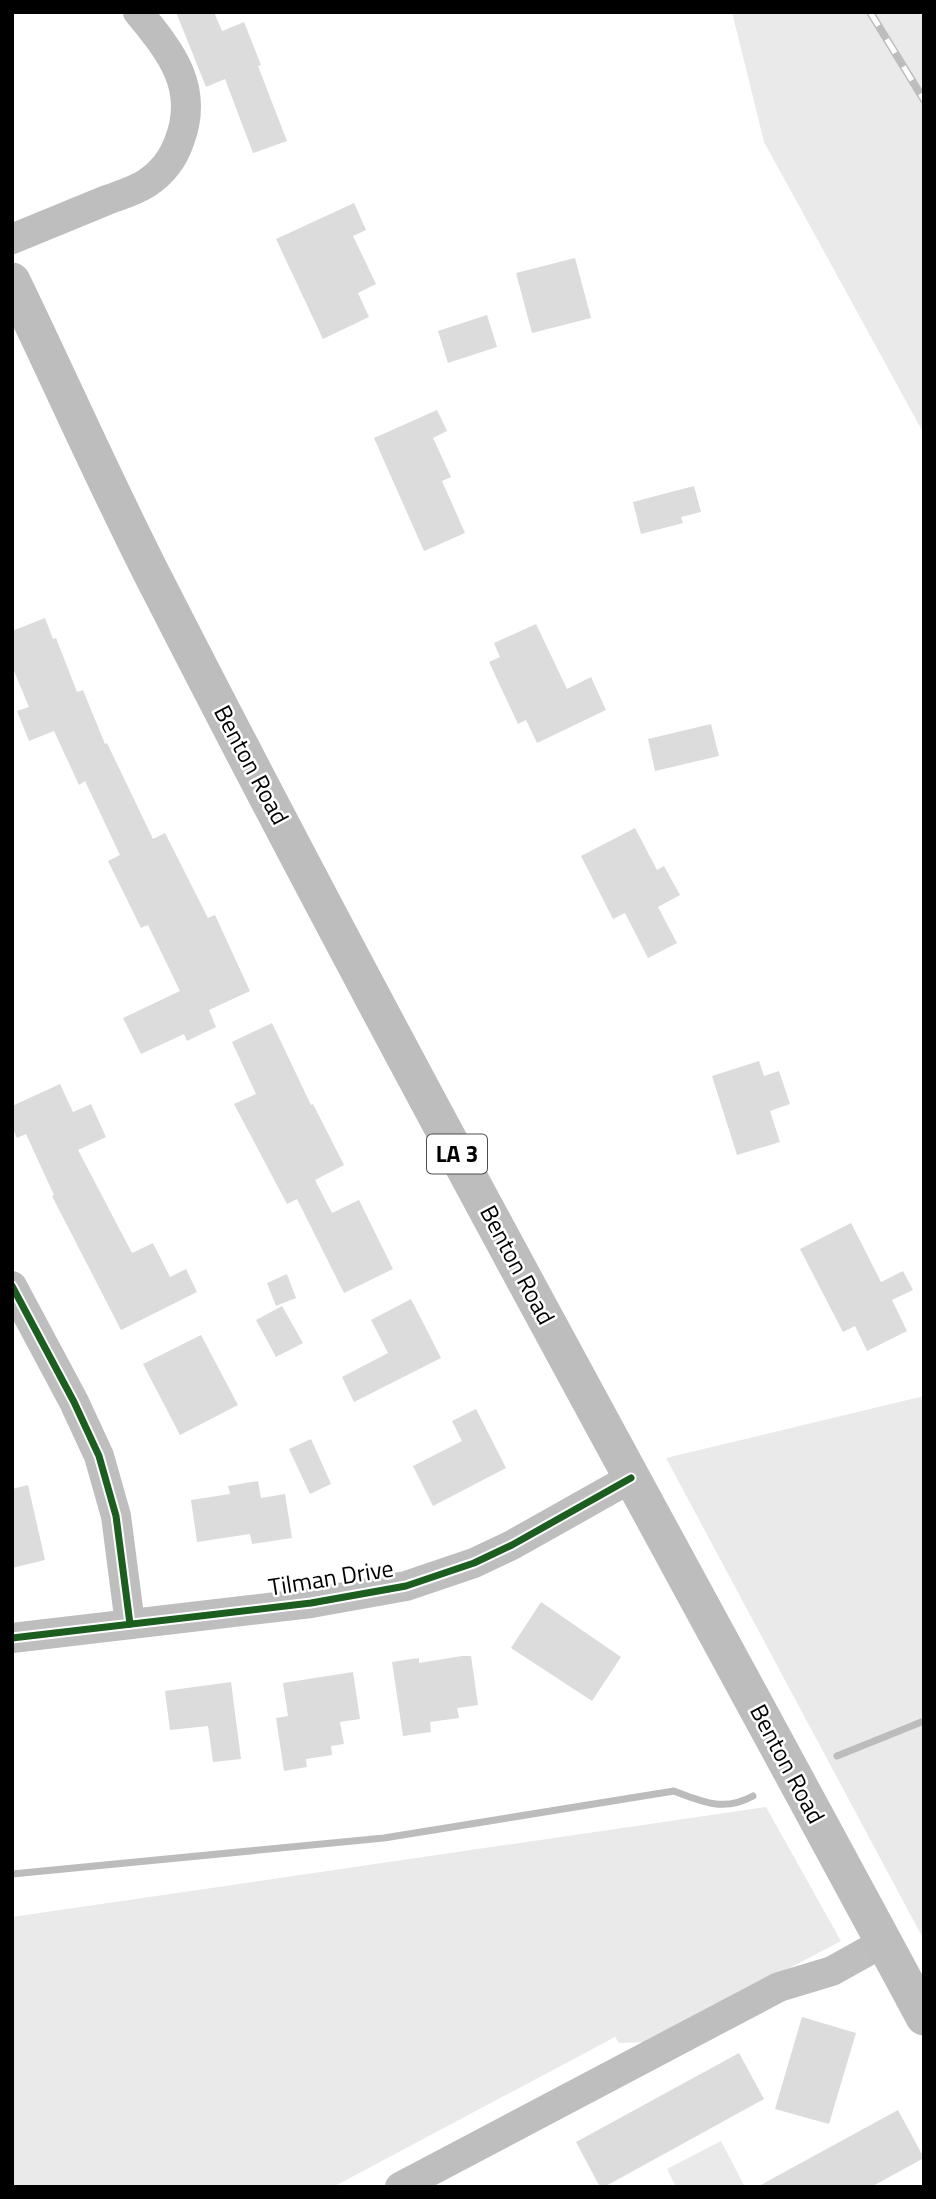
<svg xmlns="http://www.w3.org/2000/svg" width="936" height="2199" viewBox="0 0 936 2199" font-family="'Titillium Web',sans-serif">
<rect width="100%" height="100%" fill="#fff"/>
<g fill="#eaeaea">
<path d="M732,12H924V434L764,142Z"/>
<path d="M924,1396V1940L666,1458Z"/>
<path d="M766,1807L841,1941L649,2042L619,2043L615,2037L333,2187H12V1917Z"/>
<path d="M721,2141L745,2187H676L667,2169Z"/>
</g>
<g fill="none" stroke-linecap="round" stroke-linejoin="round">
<g stroke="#bcbcbc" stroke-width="7">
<path d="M837,1756L924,1721"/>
<path d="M12,1874L384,1838L674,1791C703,1802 724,1812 753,1796"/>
</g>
</g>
<g fill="#dcdcdc">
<path d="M176,12H214L222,31L244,22L261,65L258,66L287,141L253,153L225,79L206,87Z"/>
<path d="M354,203L366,230L353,236L376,284L358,293L369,317L323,339L276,239Z"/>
<path d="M575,258L591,318L532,333L516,273Z"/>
<path d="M487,315L497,347L448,363L438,331Z"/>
<path d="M437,410L447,431L433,438L451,477L442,481L465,533L424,551L374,438Z"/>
<path d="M694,486L701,512L681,517L683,523L641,534L633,502Z"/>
<path d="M45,618L53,639L56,638L77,692L83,690L105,744L107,743L153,839L165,833L208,918L215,915L250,991L209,1010L216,1027L187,1041L184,1034L141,1054L123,1018L180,991L148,925L141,928L108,861L120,855L85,781L79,785L54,731L29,741L17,711L29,707L12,666V631Z"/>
<path d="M536,624L567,689L591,677L606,710L537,743L526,720L518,724L489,662L500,657L494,643Z"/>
<path d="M711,724L719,756L655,771L648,739Z"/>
<path d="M635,828L657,870L664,866L680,895L658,907L677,943L648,958L625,913L613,919L581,856Z"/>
<path d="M272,1023L311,1105L313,1104L344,1165L315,1180L332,1213L359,1200L393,1269L344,1293L297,1199L287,1204L234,1104L256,1094L232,1042Z"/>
<path d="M759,1061L764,1076L779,1071L790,1104L770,1111L780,1142L737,1155L712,1076Z"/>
<path d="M60,1084L73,1112L91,1104L106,1137L78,1150L132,1253L153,1243L170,1277L186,1269L197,1292L121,1330L52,1196L54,1195L26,1134L17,1138L12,1127V1106Z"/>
<path d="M851,1223L881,1282L903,1271L913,1290L892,1300L907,1331L867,1351L855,1326L843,1332L800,1249Z"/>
<path d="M287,1274L296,1298L276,1306L267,1283Z"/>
<path d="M411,1299L441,1358L354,1402L342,1377L388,1353L371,1320Z"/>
<path d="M282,1306L303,1343L276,1357L256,1320Z"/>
<path d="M201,1335L238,1405L180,1435L143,1364Z"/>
<path d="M476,1409L506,1468L433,1506L413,1466L462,1441L452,1421Z"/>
<path d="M311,1439L331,1484L310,1494L289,1449Z"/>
<path d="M258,1481L261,1498L285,1494L292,1538L252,1544L250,1534L197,1542L191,1500L230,1494L228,1486Z"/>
<path d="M28,1485L45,1560L12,1568V1489Z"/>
<path d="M541,1602L621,1657L592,1701L511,1648Z"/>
<path d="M462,1656H471L478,1705L457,1708L459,1718L430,1722L431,1732L403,1736L392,1662L419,1658V1663Z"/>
<path d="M353,1672L360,1719L340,1722L344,1744L331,1746L332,1755L306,1759L307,1767L284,1771L276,1718L288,1716L283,1683Z"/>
<path d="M231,1682L241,1759L213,1762L208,1726L170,1730L165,1691Z"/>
<path d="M802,2017L856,2033L829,2124L775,2109Z"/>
<path d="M739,2053L764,2099L604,2187H600L576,2142Z"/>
<path d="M898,2110L924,2158L871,2187H757Z"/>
</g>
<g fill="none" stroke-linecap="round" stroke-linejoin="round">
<g stroke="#bebebe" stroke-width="30">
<path d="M12,239C44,226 75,213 107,200C120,195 135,191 147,183C162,173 173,159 179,142C200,88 171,52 138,12"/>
<path d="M12,1286L74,1402L99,1456L116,1516L130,1624"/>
<path d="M12,1638L311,1603L406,1586L474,1563L512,1545L631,1478"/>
<path d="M400,2187L779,1987L832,1971L884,1942"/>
</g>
<path stroke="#bdbdbd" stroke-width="37" d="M12,281C62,384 108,490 161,592C406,1072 669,1542 924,2017"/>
<defs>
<path id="rail" d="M870,12L924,100"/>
</defs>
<use href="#rail" stroke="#bdbdbd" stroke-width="8"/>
<use href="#rail" stroke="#fff" stroke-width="5" stroke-dasharray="16" stroke-linecap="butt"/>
<defs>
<g id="cycleway">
<path d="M12,1286L74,1402L99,1456L116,1516L130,1624"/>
<path d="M12,1638L311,1603L406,1586L474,1563L512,1545L631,1478"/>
</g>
</defs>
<use href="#cycleway" stroke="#fff" stroke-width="11"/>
<use href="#cycleway" stroke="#1b5e20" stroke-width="7"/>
</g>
<g text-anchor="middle" stroke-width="5" stroke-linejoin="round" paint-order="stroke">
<rect fill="#fff" stroke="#4c4c4c" stroke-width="2" x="427" y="1134.5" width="60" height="39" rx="5"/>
<g font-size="23" font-weight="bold" fill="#000">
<text x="457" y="1162">LA 3</text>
</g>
<g font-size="24" fill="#000" stroke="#fff">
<text transform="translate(251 765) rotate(62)" y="8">Benton Road</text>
<text transform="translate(517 1265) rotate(62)" y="8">Benton Road</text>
<text transform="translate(331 1578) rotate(-9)" y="8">Tilman Drive</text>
<text transform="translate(787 1764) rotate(62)" y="8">Benton Road</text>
</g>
</g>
<rect width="936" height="2199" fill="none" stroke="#000000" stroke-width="28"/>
</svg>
